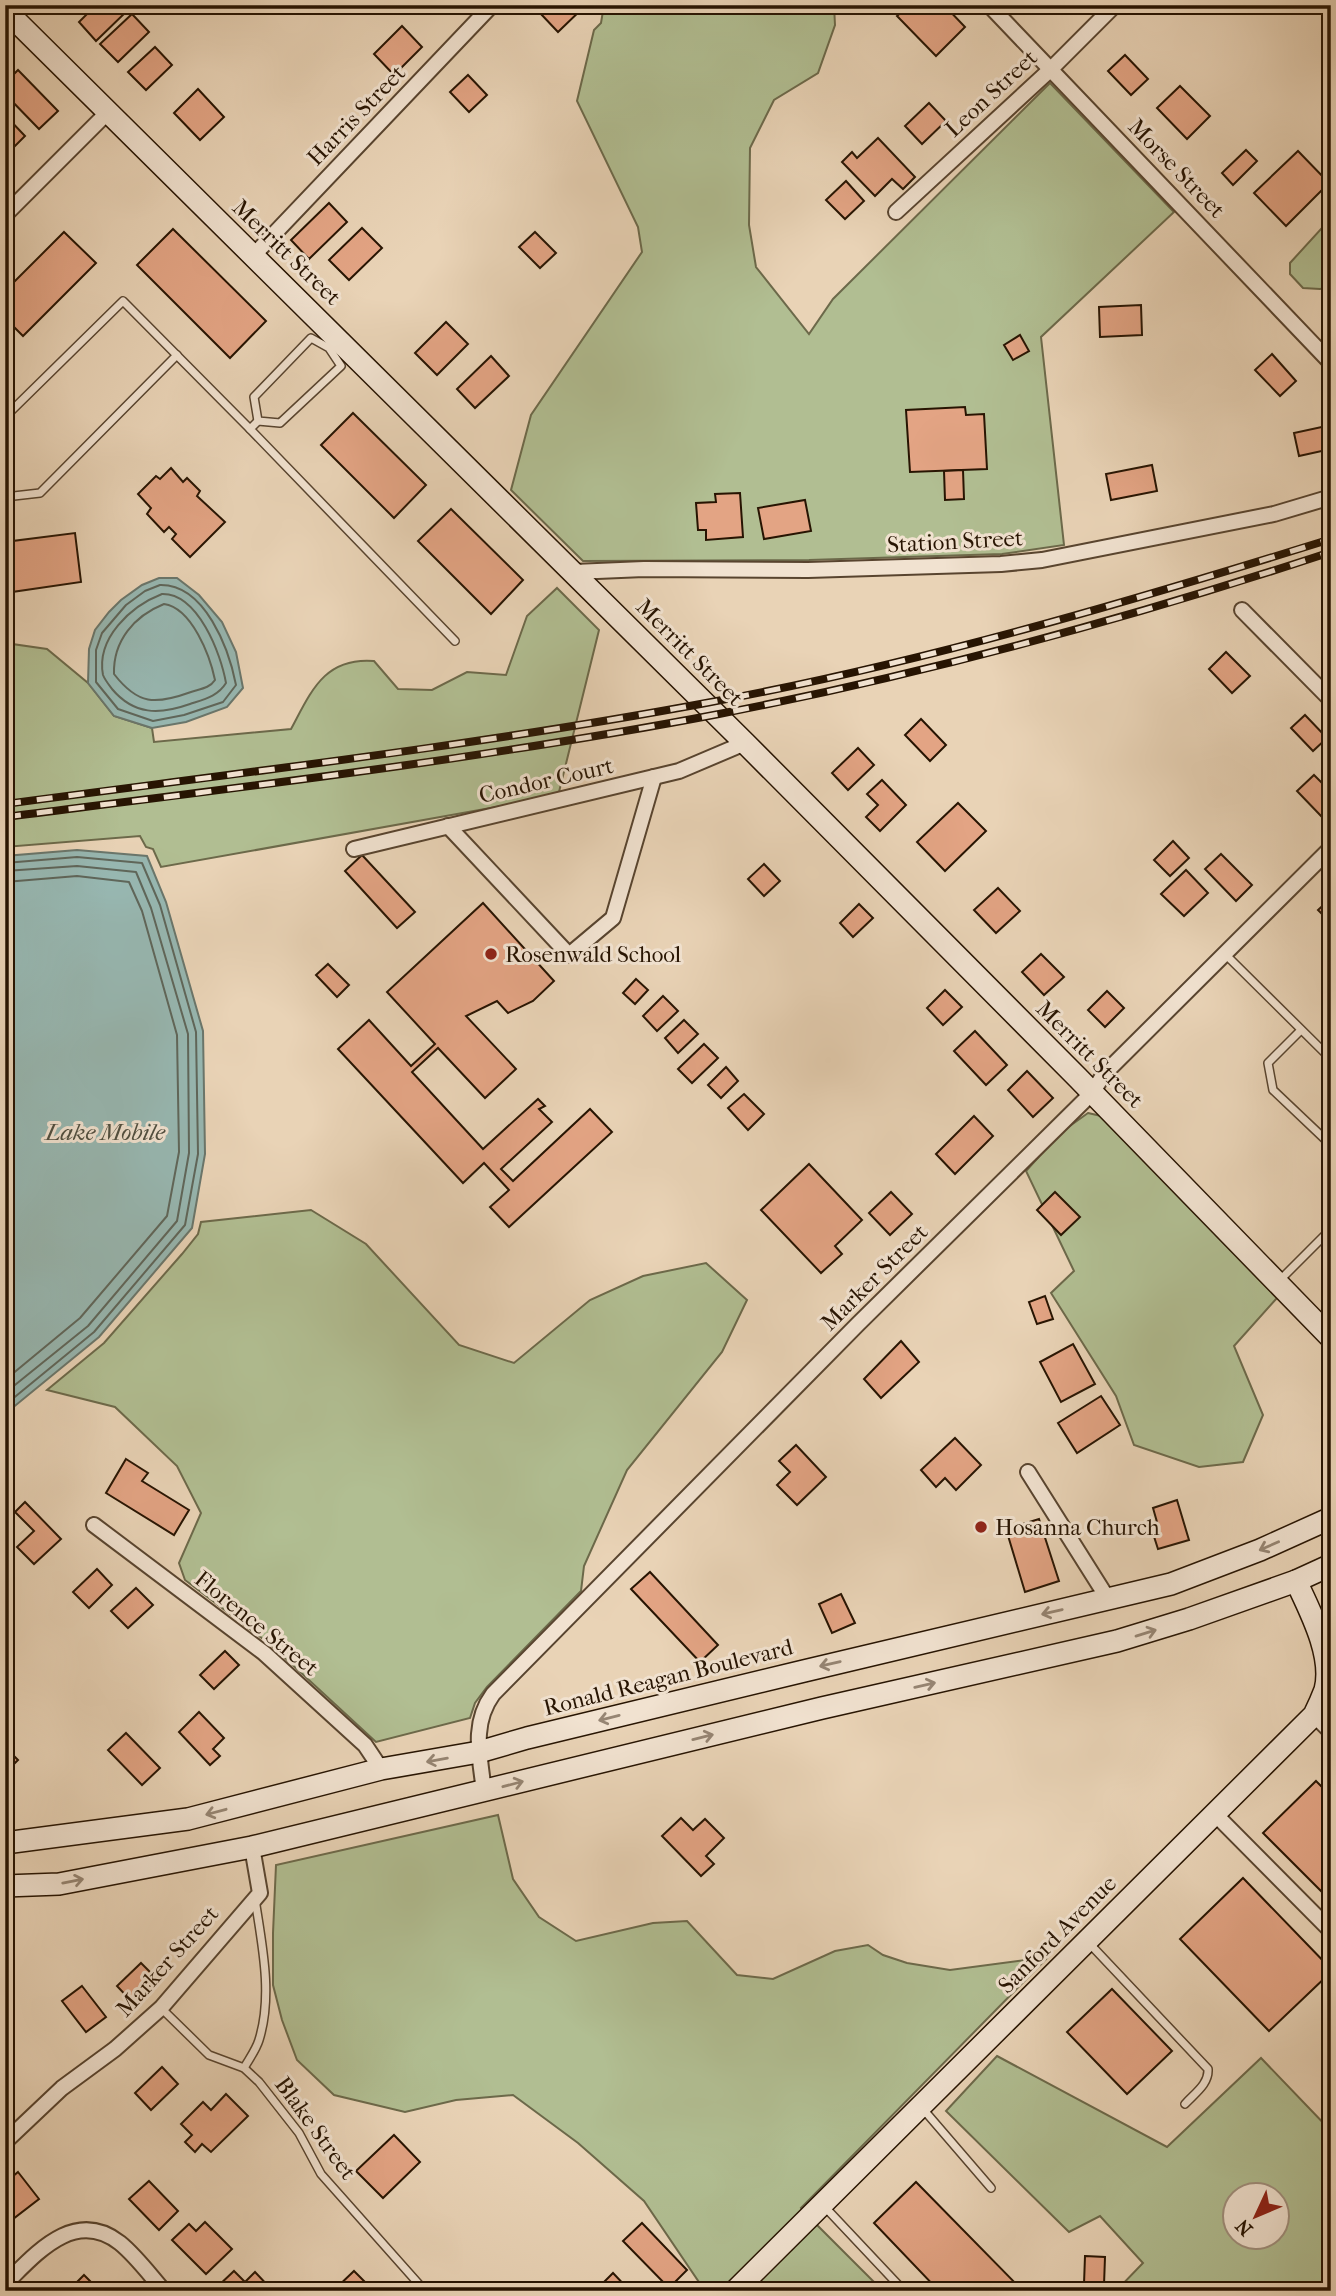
<svg xmlns="http://www.w3.org/2000/svg" width="1336" height="2296" viewBox="0 0 1336 2296" font-family="'IM FELL French Canon',serif">
<rect width="100%" height="100%" fill="#e9d3b6"/>
<filter id="stains"><feTurbulence type="fractalNoise" baseFrequency=".00286" numOctaves="4"/><feColorMatrix values="0 0 0 0 .2 0 0 0 0 .09 0 0 0 0 .02 0 0 0 .5 -.17"/></filter>
<radialGradient id="worn" r=".72"><stop offset=".6" stop-color="#630" stop-opacity="0"/><stop offset="1" stop-color="#630" stop-opacity=".3"/></radialGradient>
<g fill="#b1be92" stroke="#6c694a" stroke-width="2" fill-rule="evenodd">
<path d="M604,5H834L835,25L818,73L774,100L750,148L749,225L756,267L809,334L833,299L1050,83L1174,212L1041,337L1064,545L1002,554L809,560L583,561L511,490L531,415L642,252L638,227L577,101L594,30L601,23Z"/>
<path d="M1331,218V287L1320,289L1303,288L1290,274V263Z"/>
<path d="M557,588L599,630L558,796L161,867L153,849L146,847L140,836L5,847V643L47,649L88,683L114,716L152,728L154,742L291,729C311,692 324,657 374,661L398,689L432,690L467,672L506,675L527,616Z"/>
<path d="M1088,1113L1101,1116L1277,1298L1234,1346L1263,1415L1243,1462L1199,1467L1134,1445L1116,1396L1051,1293L1074,1271L1026,1171L1060,1133Z"/>
<path d="M311,1210L366,1244L459,1345L514,1363L590,1300L643,1276L706,1263L747,1300L722,1352L627,1470L584,1566L581,1591L487,1687L475,1703L470,1718L376,1742L271,1645L185,1580L179,1563L201,1513L177,1466L115,1407L47,1390L104,1343L182,1254L198,1234L201,1222Z"/>
<path d="M498,1815L513,1879L539,1917L576,1941L653,1923L687,1921L737,1975L773,1979L835,1951L868,1945L883,1955L907,1963L950,1970L1048,1957L805,2204L801,2208L803,2211L722,2291H705L644,2201L578,2143L513,2095L456,2100L405,2112L334,2095L297,2060L282,2020L273,1985V1933L276,1865Z"/>
<path d="M997,2056L1167,2147L1261,2058L1331,2131V2291H1116L1143,2263L1100,2216L1069,2232L946,2111ZM1234,2194H1276V2236H1234Z"/>
<path d="M816,2224L883,2291H749Z"/>
</g>
<g fill="#97b7b1" stroke="#6a766b" stroke-width="2">
<path d="M159,578H177L199,595L222,622L236,652L243,688L227,707L186,722L152,728L114,716L88,683L89,649L95,630L109,612L121,600L142,585Z"/>
<path d="M77,850L147,856L166,902L203,1031L205,1154L192,1228L99,1337L5,1414V856Z"/>
</g>
<g fill="none" stroke-linecap="round" stroke-linejoin="round">
<g stroke="#5f665a" stroke-width="2">
<path d="M160,585C205,584 229,649 236,685L223,702L184,715L153,721L118,709L96,682V650L102,633L126,605L145,591Z"/>
<path d="M162,594C198,593 221,654 226,683C218,696 205,699 190,704C159,715 134,715 112,689C109,685 105,680 103,675C96,638 131,606 162,594Z"/>
<path d="M164,604C192,608 210,656 215,680C210,688 200,689 191,692C155,705 138,705 114,674C113,641 134,616 164,604Z"/>
<path d="M5,863L77,857L142,863L160,905L196,1032L198,1154L185,1225L94,1332L5,1405"/>
<path d="M5,871L77,866L136,872L151,908L188,1034L189,1153L177,1221L88,1326L5,1393"/>
<path d="M5,882L77,876L129,882L142,911L177,1035L179,1152L167,1216L80,1318L5,1380"/>
</g>
</g>
<g fill="#e3a484" stroke="#271402" stroke-width="2">
<path d="M96,5H123L128,10L96,41L79,22Z"/>
<path d="M549,5H586L558,32L540,13Z"/>
<path d="M909,5H944L965,27L936,56L897,16Z"/>
<path d="M132,14L149,32L118,62L100,44Z"/>
<path d="M402,26L422,47L394,75L374,54Z"/>
<path d="M155,47L172,65L146,90L128,72Z"/>
<path d="M1125,55L1148,79L1131,95L1108,71Z"/>
<path d="M18,70L58,111L39,129L5,94V83Z"/>
<path d="M468,75L487,95L469,112L450,92Z"/>
<path d="M1180,86L1210,116L1187,139L1157,108Z"/>
<path d="M198,89L224,117L200,140L174,113Z"/>
<path d="M929,103L946,121L922,144L905,126Z"/>
<path d="M5,115L25,136L8,153L5,149Z"/>
<path d="M878,138L915,177L903,189L892,179L875,196L842,162L852,152L857,158Z"/>
<path d="M1246,150L1257,161L1233,185L1222,173Z"/>
<path d="M1298,151L1329,183L1286,226L1254,193Z"/>
<path d="M846,181L864,201L845,219L826,200Z"/>
<path d="M329,203L347,222L309,259L291,240Z"/>
<path d="M362,228L382,248L349,280L329,260Z"/>
<path d="M173,229L266,321L230,358L137,265Z"/>
<path d="M64,232L96,263L23,336L5,318V291Z"/>
<path d="M535,232L556,253L540,268L519,247Z"/>
<path d="M1141,305L1142,335L1100,337L1099,307Z"/>
<path d="M446,322L468,344L437,375L415,353Z"/>
<path d="M1020,335L1029,351L1013,360L1004,345Z"/>
<path d="M1272,354L1296,381L1280,396L1255,370Z"/>
<path d="M491,356L509,376L475,408L457,389Z"/>
<path d="M965,407L966,415L984,414L987,469L910,472L906,410Z"/>
<path d="M353,413L426,485L394,518L321,445Z"/>
<path d="M1331,425V449L1299,456L1294,433Z"/>
<path d="M1152,465L1157,491L1111,500L1106,474Z"/>
<path d="M171,468L183,482L187,478L200,491L197,496L225,522L190,557L172,539L176,534L169,527L164,532L147,514L151,508L138,494L156,476L160,479Z"/>
<path d="M963,470L964,499L945,500L944,471Z"/>
<path d="M740,493L743,537L706,540V530H698L696,503L716,502L715,494Z"/>
<path d="M805,500L811,531L764,539L758,508Z"/>
<path d="M451,509L523,580L491,614L418,541Z"/>
<path d="M75,533L81,582L5,593V542Z"/>
<path d="M1226,652L1250,676L1232,693L1209,669Z"/>
<path d="M1305,715L1327,738L1313,751L1291,728Z"/>
<path d="M921,719L946,745L930,761L905,735Z"/>
<path d="M858,748L874,765L848,790L832,773Z"/>
<path d="M1314,775L1331,792V811L1323,818L1297,791Z"/>
<path d="M882,780L906,805L880,831L866,817L878,805L867,794Z"/>
<path d="M958,803L986,831L945,871L917,842Z"/>
<path d="M1173,841L1189,858L1170,876L1154,860Z"/>
<path d="M1221,854L1252,885L1236,901L1205,869Z"/>
<path d="M362,855L415,912L397,928L345,871Z"/>
<path d="M764,864L780,881L764,896L748,879Z"/>
<path d="M1186,870L1208,893L1184,916L1161,894Z"/>
<path d="M998,888L1020,911L996,933L974,910Z"/>
<path d="M1331,898V923L1318,910Z"/>
<path d="M483,903L554,981L533,1001L508,1013L497,1001L466,1016L516,1069L485,1098L438,1048L412,1072L483,1149L538,1099L545,1106L539,1109L552,1122L501,1169L513,1181L590,1109L612,1132L509,1227L490,1207L509,1190L484,1163L463,1183L338,1049L369,1020L411,1066L435,1044L387,992Z"/>
<path d="M859,904L873,918L853,937L840,923Z"/>
<path d="M1041,954L1064,977L1044,995L1022,972Z"/>
<path d="M328,964L349,985L337,997L316,975Z"/>
<path d="M636,979L648,990L635,1004L623,993Z"/>
<path d="M945,990L962,1007L943,1025L927,1008Z"/>
<path d="M1107,991L1124,1008L1105,1027L1088,1010Z"/>
<path d="M663,996L678,1011L657,1031L643,1016Z"/>
<path d="M684,1020L698,1034L678,1053L665,1038Z"/>
<path d="M975,1031L1007,1065L986,1085L954,1051Z"/>
<path d="M704,1044L718,1058L692,1083L678,1069Z"/>
<path d="M726,1067L738,1081L721,1098L708,1085Z"/>
<path d="M1027,1071L1053,1098L1033,1117L1008,1090Z"/>
<path d="M744,1094L764,1114L748,1130L728,1108Z"/>
<path d="M974,1116L993,1136L955,1174L936,1154Z"/>
<path d="M809,1164L862,1220L835,1246L842,1254L821,1273L761,1210Z"/>
<path d="M891,1192L912,1214L890,1235L869,1213Z"/>
<path d="M1055,1192L1080,1217L1061,1235L1037,1210Z"/>
<path d="M1045,1296L1053,1319L1037,1324L1029,1302Z"/>
<path d="M901,1341L919,1362L881,1398L864,1379Z"/>
<path d="M1073,1344L1095,1384L1061,1402L1040,1362Z"/>
<path d="M1101,1396L1120,1425L1077,1453L1058,1423Z"/>
<path d="M955,1438L981,1465L956,1490L945,1478L936,1487L921,1470Z"/>
<path d="M796,1445L826,1477L797,1505L777,1485L790,1472L779,1461Z"/>
<path d="M126,1459L148,1473L142,1481L189,1510L174,1535L106,1493Z"/>
<path d="M1177,1500L1189,1540L1158,1549L1150,1524L1157,1522L1153,1508Z"/>
<path d="M25,1502L61,1539L34,1564L17,1547L34,1531L15,1512Z"/>
<path d="M1039,1519L1059,1581L1025,1592L1006,1529Z"/>
<path d="M97,1569L112,1585L89,1608L73,1592Z"/>
<path d="M650,1572L718,1645L700,1662L631,1589Z"/>
<path d="M136,1588L153,1605L128,1628L111,1611Z"/>
<path d="M841,1594L855,1623L832,1633L819,1604Z"/>
<path d="M225,1651L239,1665L214,1689L200,1675Z"/>
<path d="M199,1712L224,1738L213,1749L220,1756L210,1765L179,1732Z"/>
<path d="M126,1733L160,1768L142,1785L108,1750Z"/>
<path d="M5,1747L18,1760L5,1773Z"/>
<path d="M1316,1781L1331,1796V1901L1263,1833Z"/>
<path d="M681,1818L693,1830L705,1819L724,1838L706,1856L714,1864L701,1876L662,1836Z"/>
<path d="M1243,1878L1331,1969V1972L1269,2031L1180,1939Z"/>
<path d="M141,1963L157,1979L133,2003L117,1986Z"/>
<path d="M82,1986L106,2017L86,2032L62,2001Z"/>
<path d="M1112,1989L1172,2051L1127,2094L1067,2032Z"/>
<path d="M162,2067L178,2084L151,2110L135,2093Z"/>
<path d="M226,2094L248,2116L211,2152L202,2144L195,2152L185,2142L192,2135L181,2124L203,2102L211,2110Z"/>
<path d="M394,2135L420,2162L383,2198L356,2171Z"/>
<path d="M18,2172L39,2199L13,2219L5,2209V2183Z"/>
<path d="M149,2181L178,2211L159,2230L129,2199Z"/>
<path d="M916,2182L1023,2291H939L874,2223Z"/>
<path d="M205,2222L232,2249L206,2274L172,2240L189,2224L196,2231Z"/>
<path d="M642,2223L687,2270L669,2288L623,2241Z"/>
<path d="M1085,2256L1105,2257L1104,2285L1084,2284Z"/>
<path d="M234,2271L245,2282L255,2272L273,2291H221L217,2287Z"/>
<path d="M354,2271L374,2291H333Z"/>
<path d="M613,2273L630,2291H595Z"/>
<path d="M84,2275L100,2291H68Z"/>
</g>
<g fill="none" stroke-linecap="round" stroke-linejoin="round">
<defs>
<g id="lane">
<path d="M311,338L329,348L341,366L280,423L258,421L254,397Z"/>
<path d="M5,417L123,301L250,429"/>
<path d="M258,421L250,429L455,641"/>
<path d="M5,497L40,493L177,355"/>
<path d="M1225,954L1331,1059"/>
<path d="M1301,1030L1268,1063L1273,1090L1331,1145"/>
<path d="M1280,1280L1331,1229"/>
<path d="M1088,1942L1208,2069C1209,2084 1195,2093 1185,2104"/>
<path d="M161,2008L209,2055L244,2068L259,2082L299,2133L321,2174L425,2291"/>
<path d="M244,2068C249,2059 256,2050 259,2040C273,1995 262,1945 255,1899"/>
<path d="M923,2109L991,2188"/>
<path d="M823,2205L904,2291"/>
</g>
<g id="street">
<path d="M989,5L1331,363"/>
<path d="M896,212L1051,69L1115,5"/>
<path d="M5,215L108,112"/>
<path d="M253,256L492,5"/>
<path d="M574,572L644,569L808,570L1001,564L1042,560L1274,514L1331,497"/>
<path d="M1242,610L1331,700"/>
<path d="M448,826L569,955L613,918L654,777"/>
<path d="M354,849L679,771L745,743"/>
<path d="M1028,1472L1108,1599"/>
<path d="M94,1525L264,1653L365,1745L381,1769"/>
<path d="M1314,1715L1331,1732"/>
<path d="M484,1791C480,1757 471,1724 493,1694L858,1324L1092,1093L1104,1074L1331,848"/>
<path d="M1215,1814L1331,1931"/>
<path d="M5,2142L62,2088L115,2049L161,2008L260,1893L252,1847"/>
<path d="M5,2284C35,2255 74,2207 120,2243C136,2256 150,2275 164,2291"/>
</g>
<g id="secondary">
<path d="M5,10L745,743L1078,1078L1331,1338"/>
<path d="M5,1843L188,1819L381,1769L479,1752L527,1738L804,1671L1171,1584L1260,1550L1331,1518"/>
<path d="M5,1886L59,1884L252,1847L822,1708L1117,1641L1189,1619L1296,1581L1331,1565"/>
<path d="M735,2291L1314,1715C1318,1707 1322,1698 1325,1690C1334,1656 1310,1611 1296,1581"/>
</g>
</defs>
<use href="#lane" stroke="#58442f" stroke-width="10"/>
<use href="#street" stroke="#58442f" stroke-width="18"/>
<use href="#secondary" stroke="#271402" stroke-width="24"/>
<use href="#lane" stroke="#f1e2d0" stroke-width="7"/>
<use href="#street" stroke="#f1e2d0" stroke-width="14"/>
<use href="#secondary" stroke="#f1e2d0" stroke-width="21"/>
<defs>
<g id="rail">
<path d="M5,804C239,773 474,746 706,703C918,664 1125,603 1331,539"/>
<path d="M5,817C244,787 483,759 719,714C926,674 1130,618 1331,552"/>
</g>
</defs>
<use href="#rail" stroke="#271402" stroke-width="8"/>
<use href="#rail" stroke="#f1e2d0" stroke-width="5" stroke-dasharray="16" stroke-linecap="butt"/>
</g>
<defs><path id="oneway-shaft" d="M-6 0H5M1.5-3L5.5 0L1.5 3" fill="none" stroke-width="1.6" stroke-linecap="round" stroke-linejoin="round" transform="scale(1.75)"/></defs>
<g stroke="#968573">
<use href="#oneway-shaft" transform="translate(1269 1546) rotate(156)"/>
<use href="#oneway-shaft" transform="translate(1052 1612) rotate(167)"/>
<use href="#oneway-shaft" transform="translate(1146 1633) rotate(-17)"/>
<use href="#oneway-shaft" transform="translate(830 1664) rotate(167)"/>
<use href="#oneway-shaft" transform="translate(925 1685) rotate(-13)"/>
<use href="#oneway-shaft" transform="translate(609 1718) rotate(166)"/>
<use href="#oneway-shaft" transform="translate(703 1737) rotate(-14)"/>
<use href="#oneway-shaft" transform="translate(437 1760) rotate(170)"/>
<use href="#oneway-shaft" transform="translate(513 1784) rotate(-15)"/>
<use href="#oneway-shaft" transform="translate(216 1812) rotate(165)"/>
<use href="#oneway-shaft" transform="translate(73 1881) rotate(-11)"/>
</g>
<g fill="#8f2418" stroke="#f1e2d0" stroke-width="2.5">
<circle cx="491" cy="954" r="7"/>
<circle cx="981" cy="1527" r="7"/>
</g>
<g text-anchor="middle" stroke-width="6" stroke-linejoin="round" paint-order="stroke">
<g font-size="23" fill="#271402" stroke="#f1e2d0">
<text transform="translate(991 93) rotate(-43)" y="8">Leon Street</text>
<text transform="translate(356 115) rotate(-46)" y="8">Harris Street</text>
<text transform="translate(1177 168) rotate(46)" y="8">Morse Street</text>
<text transform="translate(287 252) rotate(44)" y="8">Merritt Street</text>
<text transform="translate(955 541) rotate(-3)" y="8">Station Street</text>
<text transform="translate(690 652) rotate(45)" y="8">Merritt Street</text>
<text transform="translate(546 780) rotate(-13)" y="8">Condor Court</text>
<text transform="translate(1090 1054) rotate(45)" y="8">Merritt Street</text>
<text transform="translate(874 1277) rotate(-45)" y="8">Marker Street</text>
<text transform="translate(257 1623) rotate(39)" y="8">Florence Street</text>
<text transform="translate(668 1677) rotate(-14)" y="8">Ronald Reagan Boulevard</text>
<text transform="translate(1057 1934) rotate(-45)" y="8">Sanford Avenue</text>
<text transform="translate(167 1961) rotate(-48)" y="8">Marker Street</text>
<text transform="translate(316 2128) rotate(54)" y="8">Blake Street</text>
</g>
<g font-size="23" fill="#271402" stroke="#f1e2d0" text-anchor="start">
<text x="505" y="962">Rosenwald School</text>
<text x="995" y="1535">Hosanna Church</text>
</g>
<g font-size="24" font-style="italic" fill="#4e4d3f" stroke="#f1e2d0">
<text x="105" y="1140">Lake Mobile</text>
</g>
</g>
<rect width="1336" height="2296" fill="none" stroke="#e9d3b6" stroke-width="28"/>
<rect x="7" y="7" width="1322" height="2282" fill="none" stroke="#271402" stroke-width="3.5"/>
<rect x="14" y="14" width="1308" height="2268" fill="none" stroke="#271402" stroke-width="2"/>
<g transform="translate(1256 2216) rotate(226)"><circle r="33" fill="#f1e2d0" stroke="#a0907e" stroke-width="2"/>
<path d="M0-5L12 26L0 18L-12 26Z" fill="#8f2418"/>
<text y="-10" font-size="19" font-weight="bold" text-anchor="middle" fill="#271402">N</text>
</g>
<rect width="100%" height="100%" filter="url(#stains)"/>
<rect width="100%" height="100%" fill="url(#worn)"/>
</svg>
